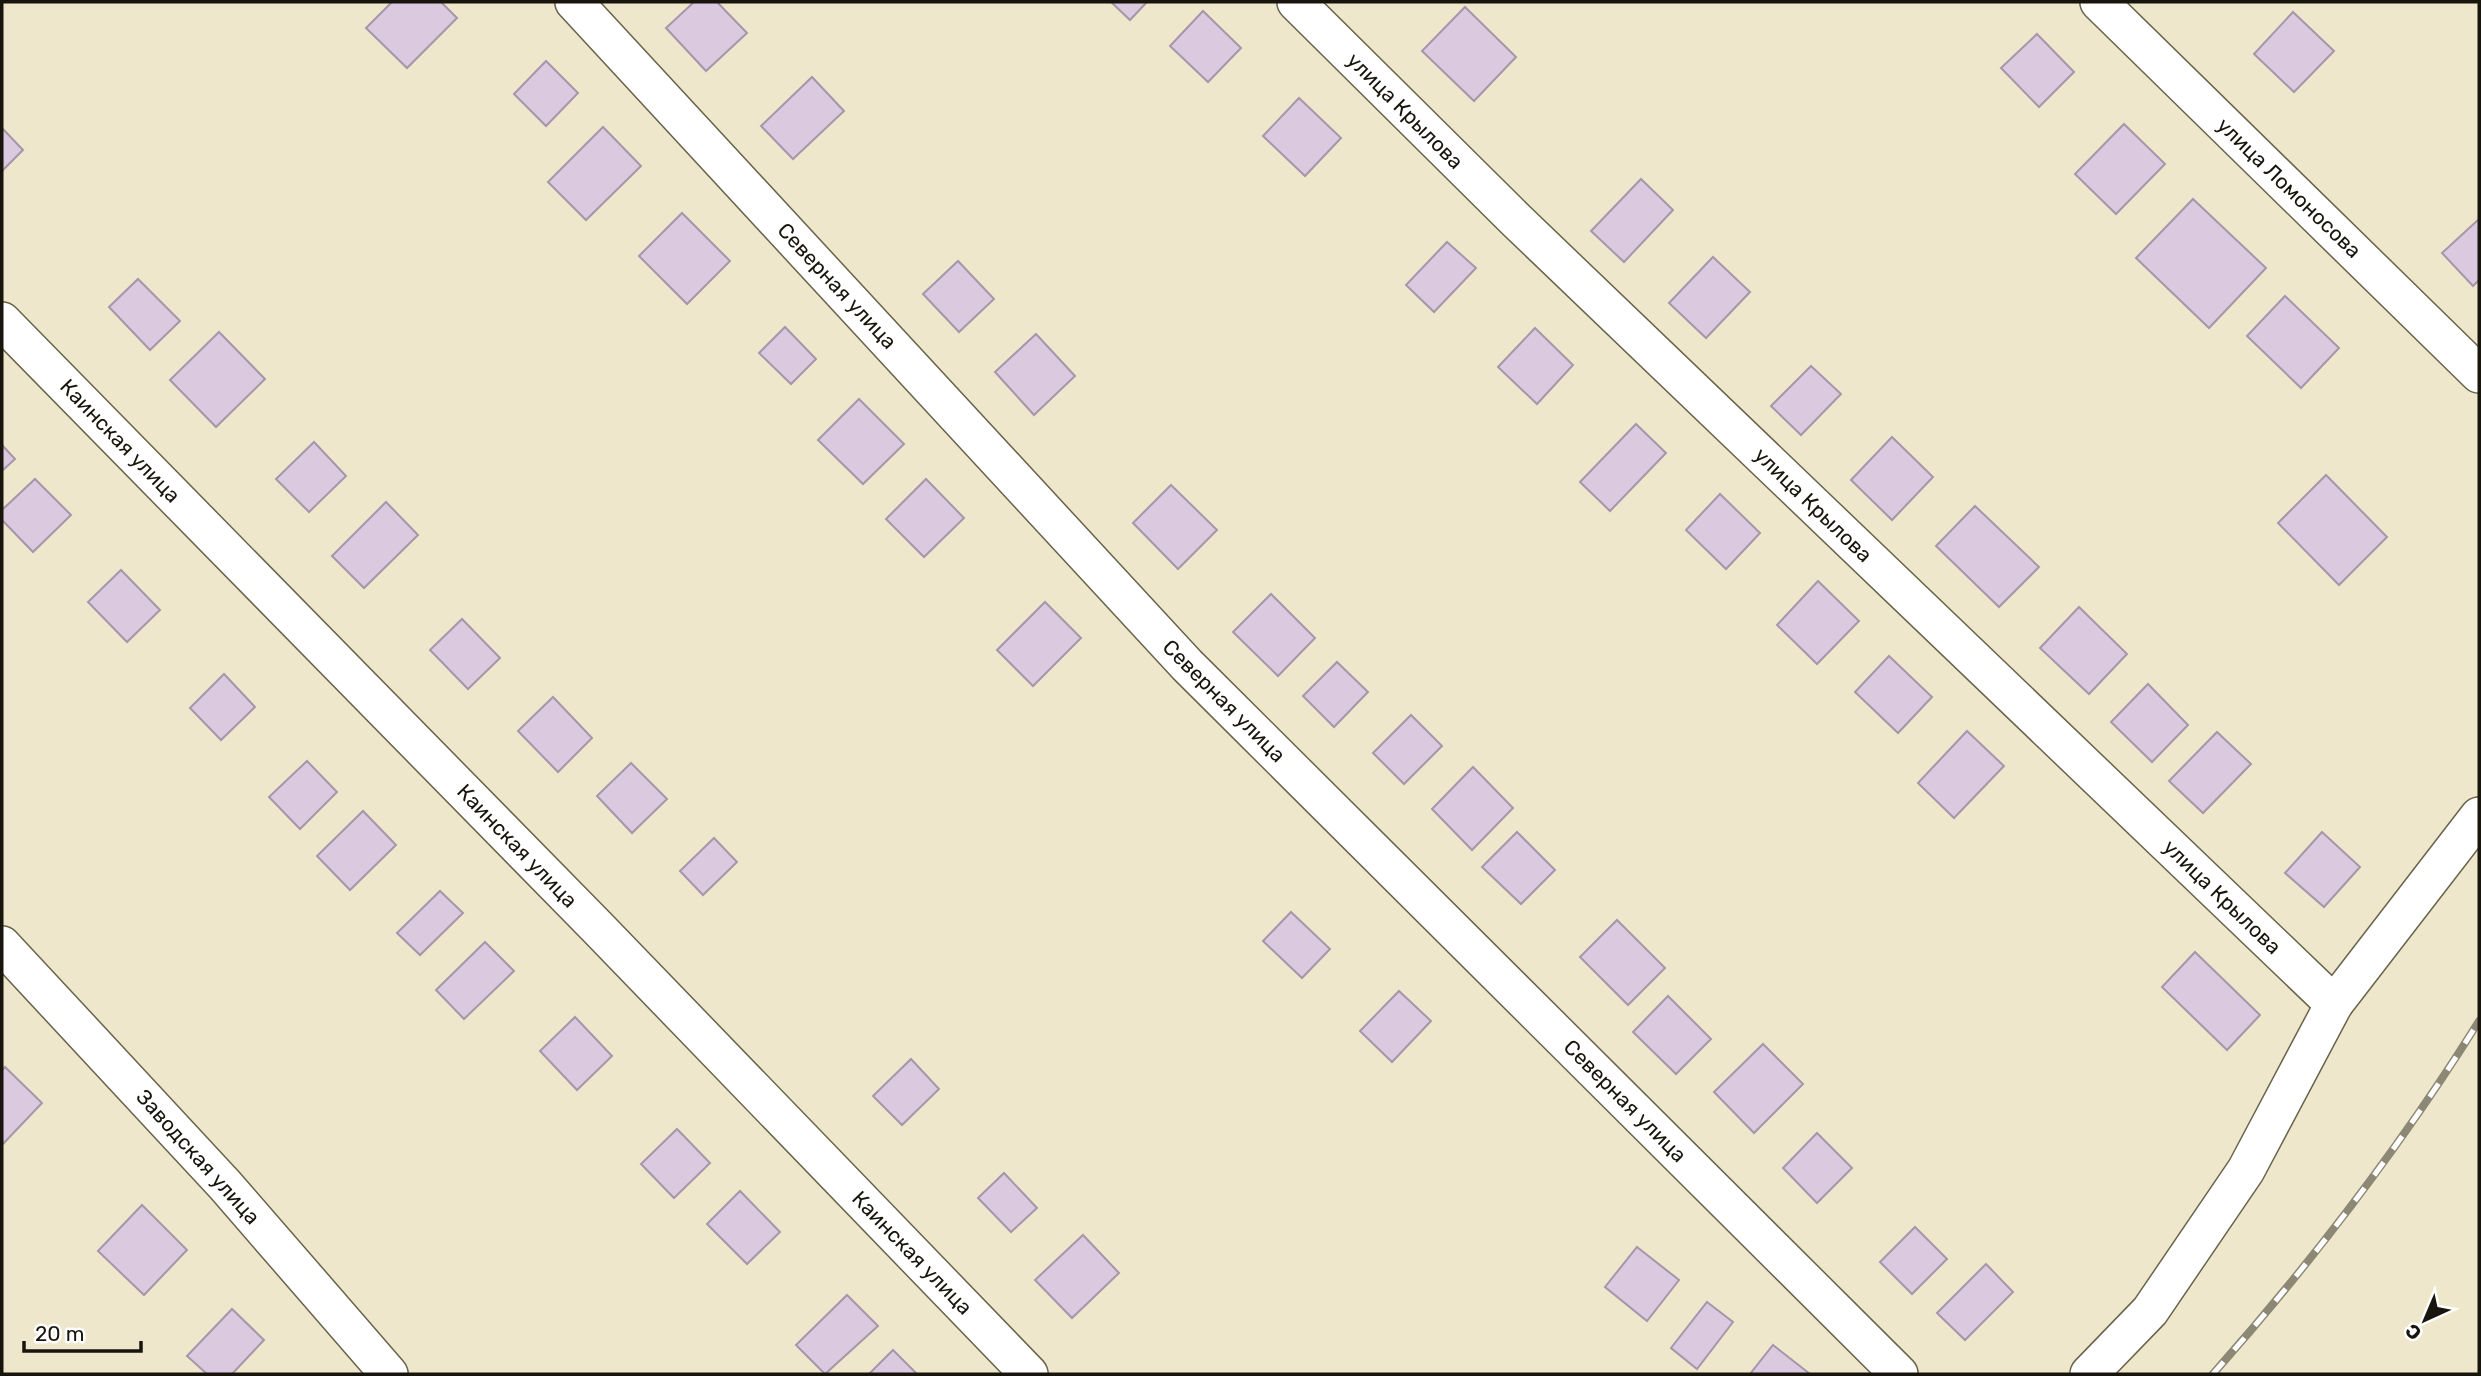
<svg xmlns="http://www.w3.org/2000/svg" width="2481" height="1376" viewBox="0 0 2481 1376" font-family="Rubik,sans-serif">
<rect width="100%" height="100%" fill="#eee7cc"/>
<g fill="#dbc9df" stroke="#a795aa" stroke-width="2">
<path d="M392,2H441L457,18L407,68L366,28Z"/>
<path d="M694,2H717L747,33L706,71L666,28Z"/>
<path d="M1111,2H1147L1130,20Z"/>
<path d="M1465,7L1516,57L1474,101L1422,51Z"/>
<path d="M1203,11L1241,48L1208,82L1170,46Z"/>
<path d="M2293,12L2334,51L2294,92L2254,54Z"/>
<path d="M2037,34L2074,72L2039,107L2001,68Z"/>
<path d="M546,61L578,93L546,126L514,94Z"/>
<path d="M812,77L844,111L793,159L761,126Z"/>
<path d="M1299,98L1341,138L1305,176L1263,136Z"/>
<path d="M2124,124L2165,164L2116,214L2075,174Z"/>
<path d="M603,127L641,166L586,220L548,182Z"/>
<path d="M2,128L23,150L2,171Z"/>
<path d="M1641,179L1673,210L1624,262L1591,231Z"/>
<path d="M2193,199L2266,268L2209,328L2136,258Z"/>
<path d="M682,213L730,261L687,304L639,256Z"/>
<path d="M2479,219V280L2473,286L2442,253Z"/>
<path d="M1447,242L1476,268L1434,312L1406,285Z"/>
<path d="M1713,257L1750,292L1706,338L1669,303Z"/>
<path d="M958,261L994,299L959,332L923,294Z"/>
<path d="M138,279L180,321L150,350L109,307Z"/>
<path d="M2285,296L2339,348L2301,388L2247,336Z"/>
<path d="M785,327L816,359L791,384L759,353Z"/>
<path d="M1535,328L1573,365L1537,404L1498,367Z"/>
<path d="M219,332L265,379L216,427L170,380Z"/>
<path d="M1036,334L1075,376L1034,415L995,372Z"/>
<path d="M1811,366L1841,394L1801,435L1771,406Z"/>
<path d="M859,399L904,444L863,484L818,440Z"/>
<path d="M1636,424L1666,453L1610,511L1580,482Z"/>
<path d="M1892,437L1933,477L1892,520L1851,480Z"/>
<path d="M314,442L346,476L309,512L276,479Z"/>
<path d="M2,445L15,459L2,471Z"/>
<path d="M2326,475L2387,537L2339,585L2278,523Z"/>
<path d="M35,479L71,515L33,552L2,520V510Z"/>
<path d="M926,479L964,518L924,557L886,519Z"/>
<path d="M1171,485L1217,530L1178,569L1133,523Z"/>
<path d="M1720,494L1760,533L1726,569L1686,530Z"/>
<path d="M386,502L418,535L364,588L332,556Z"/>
<path d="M1975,506L2039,567L1999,607L1936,546Z"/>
<path d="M121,570L160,610L127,642L88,602Z"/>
<path d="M1818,581L1859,621L1817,664L1777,625Z"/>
<path d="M1271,594L1315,638L1278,676L1233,632Z"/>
<path d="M1045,602L1081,638L1033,686L997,650Z"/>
<path d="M2079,607L2127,654L2089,694L2040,648Z"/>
<path d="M462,619L500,658L468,689L430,650Z"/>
<path d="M1889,656L1932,697L1898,733L1855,692Z"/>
<path d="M1337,662L1368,692L1334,727L1303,696Z"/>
<path d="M224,674L255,707L221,740L190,708Z"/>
<path d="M2148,684L2188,725L2152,762L2111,722Z"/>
<path d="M553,697L592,738L558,772L518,731Z"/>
<path d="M1411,715L1442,746L1404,784L1373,753Z"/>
<path d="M1967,731L2004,766L1954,818L1918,783Z"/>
<path d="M2217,732L2251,764L2203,813L2169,781Z"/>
<path d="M307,761L337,792L300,829L269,797Z"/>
<path d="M631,763L667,799L632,833L597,796Z"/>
<path d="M1473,767L1513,808L1472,850L1432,809Z"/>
<path d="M363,811L396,845L350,890L317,856Z"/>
<path d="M1517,832L1555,870L1521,904L1482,867Z"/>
<path d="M2322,832L2360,867L2324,907L2285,873Z"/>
<path d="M714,838L737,862L703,895L680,871Z"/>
<path d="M440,891L463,913L420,955L397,933Z"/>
<path d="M1291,912L1330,949L1302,978L1263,941Z"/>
<path d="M1617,920L1665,968L1628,1005L1580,957Z"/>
<path d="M485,942L514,971L464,1019L436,990Z"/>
<path d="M2195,952L2260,1015L2227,1050L2162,987Z"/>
<path d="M1399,991L1431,1021L1392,1062L1360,1031Z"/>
<path d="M1668,996L1711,1039L1676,1074L1633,1032Z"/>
<path d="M575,1017L612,1056L577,1090L540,1051Z"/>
<path d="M1763,1044L1803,1084L1754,1133L1714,1092Z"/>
<path d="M911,1059L939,1089L902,1125L873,1096Z"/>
<path d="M5,1067L42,1103L2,1145V1070Z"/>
<path d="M677,1129L710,1163L674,1198L641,1164Z"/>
<path d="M1817,1133L1852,1168L1817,1203L1783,1168Z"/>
<path d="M1004,1173L1037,1208L1011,1232L978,1198Z"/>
<path d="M740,1191L780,1232L747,1264L707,1224Z"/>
<path d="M142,1205L187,1250L144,1295L98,1251Z"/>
<path d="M1915,1227L1947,1259L1912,1294L1880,1262Z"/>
<path d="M1083,1235L1119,1273L1072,1318L1035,1280Z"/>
<path d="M1637,1247L1679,1280L1647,1321L1605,1287Z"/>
<path d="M1986,1264L2013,1292L1965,1340L1937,1313Z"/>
<path d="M847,1295L878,1326L825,1374L796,1345Z"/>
<path d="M1707,1302L1733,1322L1697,1369L1671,1348Z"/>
<path d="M232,1309L264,1340L232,1374H207L187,1356Z"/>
<path d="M1773,1345L1810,1374H1750Z"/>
<path d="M893,1350L917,1374H869Z"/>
</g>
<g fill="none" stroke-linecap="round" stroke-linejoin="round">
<defs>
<g id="street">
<path d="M574,2L1187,665L1899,1374"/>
<path d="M1296,2L1517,221L2334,1004"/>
<path d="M2099,2L2479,374"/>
<path d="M2,321L597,927L1029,1374"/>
<path d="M2,945L225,1185L389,1374"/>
<path d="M2089,1374L2150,1311L2246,1170L2334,1004L2479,816"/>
</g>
</defs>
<use href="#street" stroke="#68634b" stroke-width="40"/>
<use href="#street" stroke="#fff" stroke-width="37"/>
<defs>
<path id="rail" d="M2213,1374C2311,1263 2401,1146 2479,1021"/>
</defs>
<use href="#rail" stroke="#8d8875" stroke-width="8"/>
<use href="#rail" stroke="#fff" stroke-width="5" stroke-dasharray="16" stroke-linecap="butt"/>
</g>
<g text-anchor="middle" stroke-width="5" stroke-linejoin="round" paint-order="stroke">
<g font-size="21" fill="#18150c" stroke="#fff">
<text transform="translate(1405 111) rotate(45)" y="7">улица Крылова</text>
<text transform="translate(2289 188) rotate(44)" y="7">улица Ломоносова</text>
<text transform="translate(837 286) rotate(47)" y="7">Северная улица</text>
<text transform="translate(120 441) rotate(46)" y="7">Каинская улица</text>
<text transform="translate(1813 505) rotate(44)" y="7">улица Крылова</text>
<text transform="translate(1224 701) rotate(45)" y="7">Северная улица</text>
<text transform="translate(517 846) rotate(46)" y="7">Каинская улица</text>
<text transform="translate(2222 897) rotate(44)" y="7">улица Крылова</text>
<text transform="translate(1625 1101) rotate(45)" y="7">Северная улица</text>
<text transform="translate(198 1157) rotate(48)" y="7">Заводская улица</text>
<text transform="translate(912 1253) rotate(46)" y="7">Каинская улица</text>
</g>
</g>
<rect width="2481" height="1376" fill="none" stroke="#18150c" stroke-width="7"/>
<g transform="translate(2425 1320) rotate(224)" stroke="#ffffff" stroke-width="5" paint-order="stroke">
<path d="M0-5L12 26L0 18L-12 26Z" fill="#18150c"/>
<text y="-10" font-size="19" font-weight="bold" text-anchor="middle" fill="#18150c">С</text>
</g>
<path d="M24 1341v10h117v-10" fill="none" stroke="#18150c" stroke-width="3.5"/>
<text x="35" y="1341" font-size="21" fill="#18150c" stroke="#ffffff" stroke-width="5" paint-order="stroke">20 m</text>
</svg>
